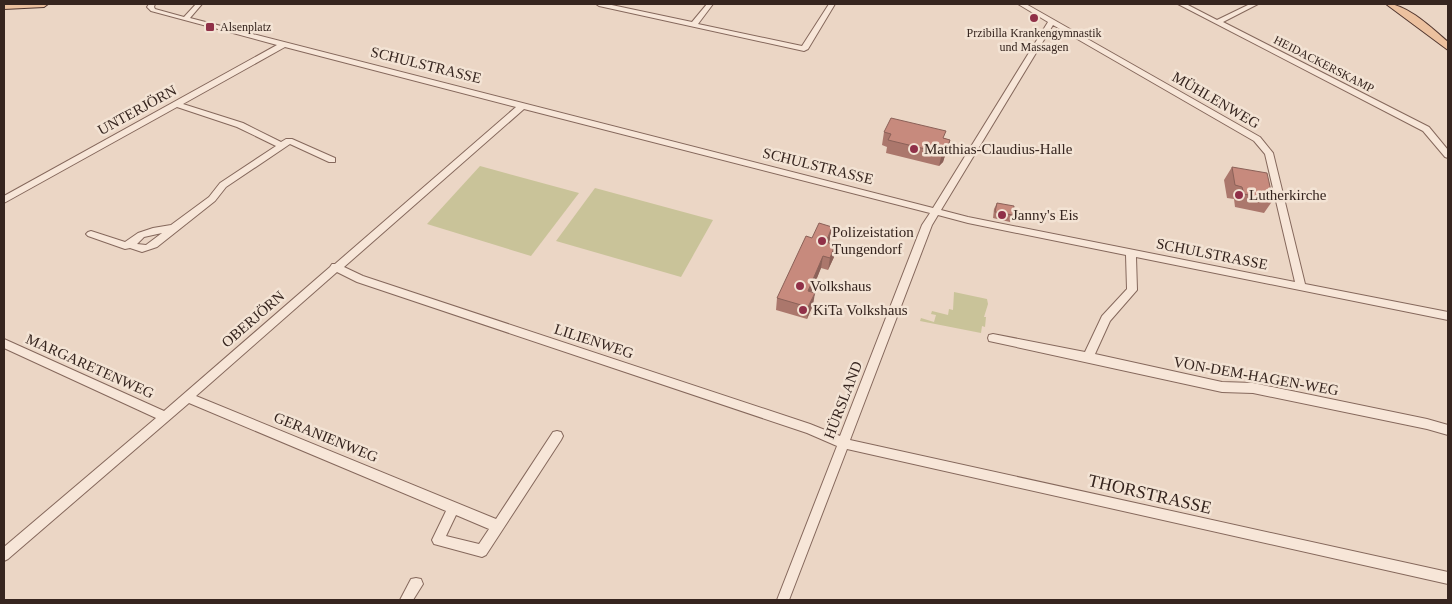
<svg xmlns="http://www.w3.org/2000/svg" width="1452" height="604" viewBox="0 0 1452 604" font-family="'Times New Roman',serif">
<rect width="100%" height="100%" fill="#ebd6c5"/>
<g fill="#c9c399">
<path d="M480,166L579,193L531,256L427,224Z"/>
<path d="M595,188L713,220L681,277L556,241Z"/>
<path d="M954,292L987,299L988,304L984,317H986L985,327L982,326L981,333L920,321L921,318L934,322L936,315L931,314L932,311L948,315L949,309L953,310Z"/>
</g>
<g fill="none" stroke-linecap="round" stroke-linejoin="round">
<defs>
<g id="minor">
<path d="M149,4H155L154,7L155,9L184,17L196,4H202L190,18L933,208L1048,22L1018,4H1026L1260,137L1273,153L1305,284L1448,312V320L1136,257L1137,290L1110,321L1095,354L1222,382L1253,383L1427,419L1448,425V435L1427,429L1253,393L1222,392L989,341L988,338L989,335L993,334L1085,352L1102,316L1127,289L1126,255L968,223L938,215L932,225L850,440L1448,572V584L847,449L789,600H777L837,446L807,433L357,282L337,272L196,396L496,519L553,432L557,431L561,432L563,436L561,440L486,555L482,557L434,544L432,540L446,511L189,403L8,559L4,561V547L156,418L4,348V339L164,411L330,267L332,264H335L516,107L285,47L183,104L243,123L281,142L286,139H292L335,158V162H329L290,144L226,187L215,201L157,247L142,252L130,248L125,249L88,236L86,234L88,232L91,231L125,242L138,233L153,228L171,225L209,197L220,183L276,146L237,127L177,107L4,203V196L277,45L151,11L147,7ZM1053,25L1254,141L1265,154L1295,282L968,217L941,210ZM524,109L930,213L922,225L840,436L810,424L363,276L344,267ZM162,233L146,245L137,244L144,237ZM456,515L489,529L479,544L446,536Z"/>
<path d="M596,4H607L692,22L707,4H713L698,24L802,46L829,4H835L808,49L804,51L599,6Z"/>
<path d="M1178,4H1186L1217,20L1250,4H1258L1223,22L1429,127L1448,150V158L1445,157L1423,131Z"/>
<path d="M416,578L421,579L423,584L413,600H400L411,579Z"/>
</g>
<g id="major">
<path d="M4,4H48L44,7L4,9Z"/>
<path d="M1386,4C1406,3 1433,29 1448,42V50Z"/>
</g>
</defs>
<use href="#minor" stroke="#85685c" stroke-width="2"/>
<use href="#major" stroke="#533830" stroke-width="2"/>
<use href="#minor" fill="#f7e6d8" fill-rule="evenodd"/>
<use href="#major" fill="#ecc19f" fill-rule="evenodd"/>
</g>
<g fill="#ab776c">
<path d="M884,132L944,138L950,140L943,162L939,166L886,153L887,147L882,145Z"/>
<path d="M1232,167L1273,200L1264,213L1235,207L1234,199L1227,198L1224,180Z"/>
<path d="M997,203L1013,215L1010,222L993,218L994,209Z"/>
<path d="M812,238L830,239L829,243L834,257L828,270L821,268L811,292L813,305L807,319L776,310L777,298Z"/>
</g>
<g fill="#8b6158">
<path d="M950,140L943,162L939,166L942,153Z"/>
<path d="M832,227L830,239L824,254L826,242Z"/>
<path d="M835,245L834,257L828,270L830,258Z"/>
<path d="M823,256L821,268L807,303L808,291Z"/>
<path d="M815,293L813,305L807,319L808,307Z"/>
</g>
<g fill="#c78a7d" stroke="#8b6158">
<path d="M891,118L946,131L943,138L950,140L947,149L942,153L888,140L891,134L884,132Z"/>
<path d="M1232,167L1267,173L1273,200L1244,194L1242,187L1235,185Z"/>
<path d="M997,203L1014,206L1013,215L995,212Z"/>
<path d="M819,223L832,227L826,242L835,245L830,258L823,256L808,291L815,293L808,307L777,298L806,236L812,238Z"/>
</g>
<g fill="#903048" stroke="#f3e3d4" stroke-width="2">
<circle cx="1034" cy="18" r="5"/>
<rect x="205" y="22" width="10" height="10" rx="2.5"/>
<circle cx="914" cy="149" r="5"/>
<circle cx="1239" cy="195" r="5"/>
<circle cx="1002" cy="215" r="5"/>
<circle cx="822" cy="241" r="5"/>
<circle cx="800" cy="286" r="5"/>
<circle cx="803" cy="310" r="5"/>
</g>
<g text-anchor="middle" stroke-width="5" stroke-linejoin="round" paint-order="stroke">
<g font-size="12" fill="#36251f" stroke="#f3e3d4" text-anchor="start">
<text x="220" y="31">Alsenplatz</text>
<text x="1034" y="37" text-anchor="middle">Przibilla Krankengymnastik<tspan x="1034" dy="14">und Massagen</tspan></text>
</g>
<g font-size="12" fill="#36251f" stroke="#f3e3d4">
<text transform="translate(1324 64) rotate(27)" y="4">HEIDACKERSKAMP</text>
</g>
<g font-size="15" fill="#36251f" stroke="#f3e3d4">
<text transform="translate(426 65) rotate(14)" y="5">SCHULSTRASSE</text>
<text transform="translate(1216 100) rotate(30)" y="5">MÜHLENWEG</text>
<text transform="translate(137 110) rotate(-29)" y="5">UNTERJÖRN</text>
<text transform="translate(818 166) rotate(14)" y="5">SCHULSTRASSE</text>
<text transform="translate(1212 254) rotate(11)" y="5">SCHULSTRASSE</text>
<text transform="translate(253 319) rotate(-41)" y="5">OBERJÖRN</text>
<text transform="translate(594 341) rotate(18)" y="5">LILIENWEG</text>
<text transform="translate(90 366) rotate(24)" y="5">MARGARETENWEG</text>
<text transform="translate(1256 376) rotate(10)" y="5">VON-DEM-HAGEN-WEG</text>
<text transform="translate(843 400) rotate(-69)" y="5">HÜRSLAND</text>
<text transform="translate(326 437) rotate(22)" y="5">GERANIENWEG</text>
</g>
<g font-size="15" fill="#36251f" stroke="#f3e3d4" text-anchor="start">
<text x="924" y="154">Matthias-Claudius-Halle</text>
<text x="1249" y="200">Lutherkirche</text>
<text x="1012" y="220">Janny's Eis</text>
<text x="832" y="237">Polizeistation<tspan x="832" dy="17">Tungendorf</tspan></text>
<text x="810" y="291">Volkshaus</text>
<text x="813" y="315">KiTa Volkshaus</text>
</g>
<g font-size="18" fill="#36251f" stroke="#f3e3d4">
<text transform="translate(1150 494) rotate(13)" y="6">THORSTRASSE</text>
</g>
</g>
<rect width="1452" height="604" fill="none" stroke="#36251f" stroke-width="10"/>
</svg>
